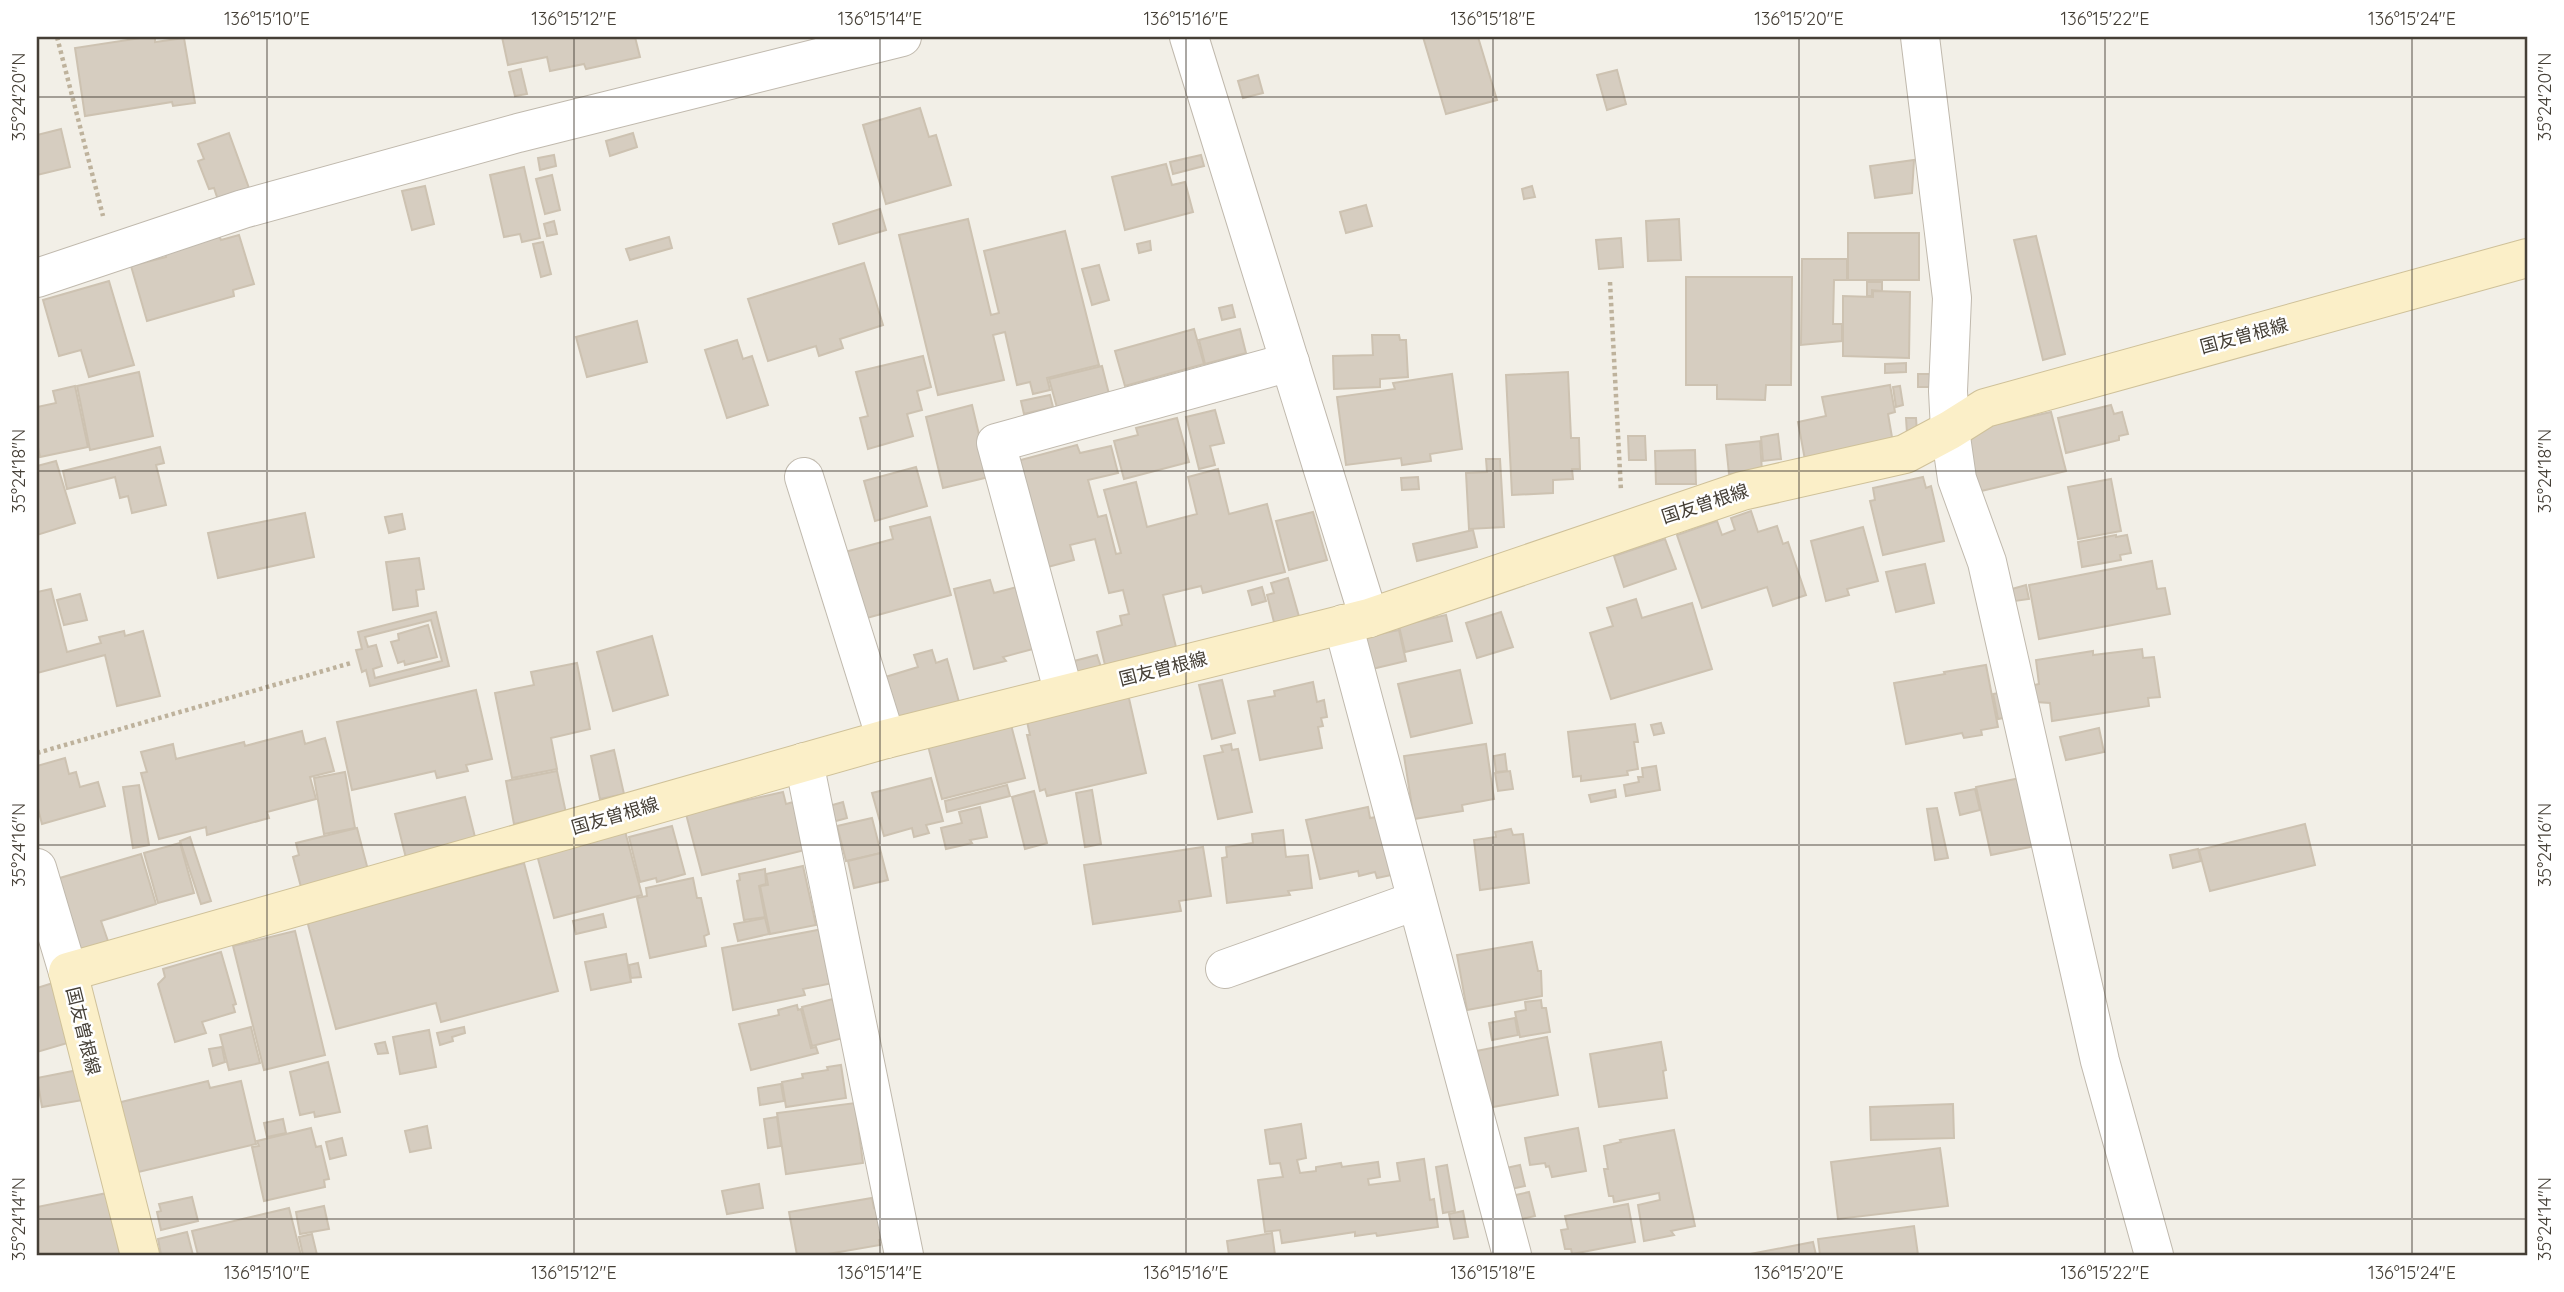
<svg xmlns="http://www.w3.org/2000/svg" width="2564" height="1292" viewBox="0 0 2564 1292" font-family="Quicksand,'Noto Sans JP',sans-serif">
<rect width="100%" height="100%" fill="#f2efe7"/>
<g fill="#d6cdc0" stroke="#cdc2b1" stroke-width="2" fill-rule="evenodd">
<path d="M147,37H155V42L184,38L195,103L173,106L172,102L85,116L75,48Z"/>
<path d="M502,37H635L640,57L586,69L584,64L550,71L547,57L508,65Z"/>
<path d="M1423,37H1478L1497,100L1446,114Z"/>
<path d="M521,69L527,94L515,96L509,72Z"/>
<path d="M1617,70L1626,104L1607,110L1597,75Z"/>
<path d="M1258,75L1263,93L1243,98L1238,81Z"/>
<path d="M920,108L929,137L936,135L951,185L886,204L863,125Z"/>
<path d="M61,129L70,167L37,175V135Z"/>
<path d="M229,133L250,191L219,203L214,188L209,189L198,161L204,159L198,144Z"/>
<path d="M633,133L637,147L610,156L606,141Z"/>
<path d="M554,155L556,166L540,170L538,158Z"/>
<path d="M1201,155L1204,166L1173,174L1170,162Z"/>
<path d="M1914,160L1912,193L1875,198L1870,166Z"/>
<path d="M1166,164L1172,185L1185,182L1193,212L1125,230L1112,177Z"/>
<path d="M524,167L540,238L522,242L520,234L504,237L490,175Z"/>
<path d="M552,175L560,210L545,214L536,179Z"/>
<path d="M425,186L434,224L412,230L402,191Z"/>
<path d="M1532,186L1535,197L1524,199L1522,189Z"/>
<path d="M1366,205L1372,226L1346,233L1340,212Z"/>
<path d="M880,209L886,230L839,244L833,224Z"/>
<path d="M968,219L991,315L999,313L984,251L1065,231L1099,365L1047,378L1050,390L1033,394L1030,382L1017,385L1005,332L993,335L1004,380L938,395L899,235Z"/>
<path d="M1679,219L1681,260L1648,261L1646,221Z"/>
<path d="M554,221L557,234L547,236L544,224Z"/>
<rect x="1848" y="233" width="71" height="47"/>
<path d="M239,235L254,284L233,290L234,296L147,321L131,266L166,257L165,251L219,236L221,240Z"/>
<path d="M2036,236L2065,354L2043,360L2014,240Z"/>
<path d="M669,237L672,248L630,260L626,249Z"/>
<path d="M1621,238L1623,267L1599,269L1596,240Z"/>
<path d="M1150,241L1151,250L1139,253L1137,244Z"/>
<path d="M543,242L551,274L541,277L533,244Z"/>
<path d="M1802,259H1847V280H1834L1833,324H1842V341L1801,345Z"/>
<path d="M864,263L883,325L840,339L843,348L819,356L816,346L768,361L748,299Z"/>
<path d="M1099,265L1109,300L1092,305L1082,269Z"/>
<path d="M1686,277H1792L1791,385H1766L1765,400L1717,399V385H1686Z"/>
<path d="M109,281L134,365L89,377L81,350L59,356L43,300Z"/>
<path d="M1867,282H1882V291L1872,290V296H1867Z"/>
<path d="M1873,291L1910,292L1909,358L1843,356V296L1873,297Z"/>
<path d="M1232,305L1235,317L1222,320L1219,308Z"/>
<path d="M637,321L647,362L587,377L576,337Z"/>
<path d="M1194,329L1204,364L1125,386L1115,351Z"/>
<path d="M1240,329L1246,353L1205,364L1199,340Z"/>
<path d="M1372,335H1399L1400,340H1406L1408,377L1380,379V387L1334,389L1333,356L1373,355Z"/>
<path d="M737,340L743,359L752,356L768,405L727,418L705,350Z"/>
<path d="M923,356L931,387L917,391L922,410L907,414L913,436L868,449L860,418L868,416L856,372Z"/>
<path d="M1906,363V372L1885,373V364Z"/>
<path d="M1102,366L1110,398L1058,411L1049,379Z"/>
<path d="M139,372L153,436L90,450L77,386Z"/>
<path d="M1568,372L1571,438H1579L1580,469H1572L1573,479L1553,480V493L1512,495L1506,375Z"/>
<path d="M1452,374L1462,449L1430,454L1431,461L1402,465L1401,458L1346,465L1337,397L1395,389L1393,383Z"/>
<rect x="1918" y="374" width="14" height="13"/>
<path d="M1890,385L1895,412L1888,414L1893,443L1805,460L1798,422L1826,416L1822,397Z"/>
<path d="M75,386L88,447L40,457L37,442V407L56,403L53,391Z"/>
<path d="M1900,386L1903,405L1896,407L1893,387Z"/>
<path d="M1050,395L1053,407L1024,414L1021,401Z"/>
<path d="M972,405L989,477L943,488L926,417Z"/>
<path d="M2111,405L2114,414L2122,412L2128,434L2119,436V440L2066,453L2058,418Z"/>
<path d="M1215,410L1224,443L1210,446L1215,465L1199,469L1186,417Z"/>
<path d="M2051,412L2066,471L1977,492L1962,432Z"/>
<path d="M1177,418L1189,462L1124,479L1114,441L1138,435L1136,428Z"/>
<path d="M1906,418H1916L1917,432L1907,433Z"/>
<path d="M1778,434L1781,459L1763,461L1761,437Z"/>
<path d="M1628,436H1645L1646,460H1629Z"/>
<path d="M1760,441L1762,471L1729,474L1726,445Z"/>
<path d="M1077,445L1080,453L1111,446L1118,473L1088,480L1098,517L1106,515L1116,554L1121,553L1104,490L1136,482L1147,527L1197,514L1188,477L1218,469L1229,514L1267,504L1285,572L1203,593L1201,586L1163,595L1176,647L1105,665L1097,632L1122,625L1120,616L1129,614L1123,590L1109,593L1095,539L1070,545L1074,560L1044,568L1017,461Z"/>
<path d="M160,447L164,463L156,465L166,505L132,513L128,496L120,498L115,477L67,489L63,471Z"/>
<path d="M1695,450L1696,484H1656L1655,451Z"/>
<path d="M1486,459H1500L1504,527L1469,529L1466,473L1487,472Z"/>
<path d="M56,461L75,523L37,535V466Z"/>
<path d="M916,467L927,506L875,521L864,481Z"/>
<path d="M1418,477L1419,489L1402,490L1401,478Z"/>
<path d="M1923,477L1926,488L1931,486L1944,541L1883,555L1870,501L1875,500L1873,488Z"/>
<path d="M2111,479L2121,531L2078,539L2068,487Z"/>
<path d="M1751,511L1758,532L1777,526L1783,544L1788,542L1806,595L1773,606L1767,587L1702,608L1677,535L1717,521L1722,535L1735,530L1731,518Z"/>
<path d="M1313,512L1327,560L1289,570L1276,521Z"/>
<path d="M305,513L314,557L218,578L208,533Z"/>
<path d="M402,514L405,529L389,533L385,517Z"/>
<path d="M930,517L951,595L863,619L845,552L893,539L890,527Z"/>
<path d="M1863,527L1878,581L1847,589L1849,595L1826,601L1811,541Z"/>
<path d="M1473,530L1477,547L1417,561L1413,544Z"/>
<path d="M2116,535V537L2127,535L2131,553L2120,555L2121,560L2082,567L2078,542Z"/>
<path d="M1665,539L1676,569L1624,587L1614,556Z"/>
<path d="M419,558L424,589L416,590L418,606L393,610L386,562Z"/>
<path d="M2152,561L2157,589L2165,588L2170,614L2039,639L2029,585Z"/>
<path d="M1925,564L1934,603L1896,612L1886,572Z"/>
<path d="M1288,578L1300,620L1275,626L1267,595L1274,593L1271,583Z"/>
<path d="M990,580L994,593L1017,587L1033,649L1003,657L1006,661L974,669L954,589Z"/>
<path d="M2026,585L2029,599L2015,601L2012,589Z"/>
<path d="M1262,587L1266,601L1252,605L1248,591Z"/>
<path d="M51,589L67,652L101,643L99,637L124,631L125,636L143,631L160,696L117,706L105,655L37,673V679V592Z"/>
<path d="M80,594L87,620L64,625L57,600Z"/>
<path d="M1636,599L1642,618L1692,603L1712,669L1611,699L1590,633L1613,626L1607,608Z"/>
<path d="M436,612L449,666L370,686L366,670L362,672L356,650L362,649L358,632ZM431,620L442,661L375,678L373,669L382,666L376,645L368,647L365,637Z"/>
<path d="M1501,612L1513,647L1477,658L1466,623Z"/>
<path d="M1446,615L1452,641L1405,652L1399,626Z"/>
<path d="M428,625L437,657L405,665L404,661L398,663L391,642L399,640L398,634Z"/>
<path d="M1399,630L1406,661L1372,669L1365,637Z"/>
<path d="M652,636L668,695L613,711L597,652Z"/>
<path d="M2142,649L2143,658L2154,657L2160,697L2148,698L2149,706L2052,721L2050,703L2036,702L2034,685L2039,684L2036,660L2093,651V655Z"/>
<path d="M932,650L936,663L947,659L959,702L894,721L882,678L918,667L914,655Z"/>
<path d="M1097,655L1101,667L1077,673L1074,661Z"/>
<path d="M577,663L590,729L551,738L557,769L512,778L495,693L534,685L531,672Z"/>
<path d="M1986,665L1998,727L1981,730L1982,735L1964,738L1962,733L1906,744L1894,683L1945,674L1944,672Z"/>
<path d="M1460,670L1472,723L1411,737L1398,684Z"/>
<path d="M1222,680L1235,733L1212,739L1199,685Z"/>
<path d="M1313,682L1317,702L1324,700L1327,717L1321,718L1323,726L1318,727L1322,748L1260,760L1248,701L1275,696L1274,691Z"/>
<path d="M476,690L492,759L466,765L468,771L437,778L435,771L352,790L337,722Z"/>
<path d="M2004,692L2009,717L1998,719L1993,694Z"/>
<path d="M1128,694L1146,773L1047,796L1045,789L1040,791L1027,735H1030L1026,717Z"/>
<path d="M1010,721L1025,778L942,799L927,742Z"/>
<path d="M1661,723L1664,733L1654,735L1651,725Z"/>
<path d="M1635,724L1638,742H1634L1638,769L1627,771L1628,775L1581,781V776L1573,777L1568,732Z"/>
<path d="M2099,728L2104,752L2066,760L2060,737Z"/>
<path d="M302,731L305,744L325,738L334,771L310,777L316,799L267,812L269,818L207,835L206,827L159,839L141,773L147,772L141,752L173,744L176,759L244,742L245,746Z"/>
<path d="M1231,744L1232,750L1238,749L1252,812L1218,819L1204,756L1223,752L1221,746Z"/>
<path d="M1486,744L1494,799L1462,805L1463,811L1414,819L1404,756Z"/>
<path d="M614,750L624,794L600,799L591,756Z"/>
<path d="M1505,754L1507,771L1496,772L1494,756Z"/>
<path d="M65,758L69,774L76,772L80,787L98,782L105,806L42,824L37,805V766Z"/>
<path d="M1656,766L1660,790L1626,796L1624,785L1639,782L1638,777H1643L1642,768Z"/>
<path d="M557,771L566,813L514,824L506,781Z"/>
<path d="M1510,771L1513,789L1498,791L1495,773Z"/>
<path d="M345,772L355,828L324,834L314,778Z"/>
<path d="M2025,777L2040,845L1991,855L1976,787Z"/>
<path d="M931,778L943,821L926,825L929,833L914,837L912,828L884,836L872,793Z"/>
<path d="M139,785L149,845L133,848L123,787Z"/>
<path d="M1007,785L1010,796L947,812L945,801Z"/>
<path d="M1975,789L1980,810L1960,815L1955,793Z"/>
<path d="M1092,790L1101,844L1085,847L1076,793Z"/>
<path d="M1615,790L1616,797L1591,802L1589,795Z"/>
<path d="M1034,791L1047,843L1025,849L1012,797Z"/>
<path d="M783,792L786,804L797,801L809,849L702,875L686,814Z"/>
<path d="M465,797L476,841L406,858L395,814Z"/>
<path d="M843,802L847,818L825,824L822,808Z"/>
<path d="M980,807L987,837L970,840L972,843L946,849L941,828L962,823L959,812Z"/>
<path d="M1368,807L1370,818L1383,816L1396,874L1377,878L1375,872L1359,876L1358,871L1320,879L1306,820Z"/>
<path d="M1937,808L1948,858L1935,860L1927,809Z"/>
<path d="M872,818L881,853L846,861L837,826Z"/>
<path d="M2305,824L2315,865L2210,891L2199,850Z"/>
<path d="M672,826L685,874L657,882L656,878L640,882L629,837Z"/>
<path d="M357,828L368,870L301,887L293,857L299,855L296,843Z"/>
<path d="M1511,829L1513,835L1523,834L1529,883L1480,890L1474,840L1496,837L1495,832Z"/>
<path d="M1283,830L1286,857L1308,855L1312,888L1288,891L1290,895L1227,903L1222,858L1227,857L1226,847L1253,843L1252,834Z"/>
<path d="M625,831L642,895L554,918L537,855Z"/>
<path d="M190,837L211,901L201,904L180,841Z"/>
<path d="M180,843L194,893L158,903L144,853Z"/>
<path d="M1203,847L1211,896L1179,901L1181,911L1093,924L1084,865Z"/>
<path d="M2198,849L2201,861L2173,868L2170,855Z"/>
<path d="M881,853L888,880L854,888L848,861Z"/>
<path d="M141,854L156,904L101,921L109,944L82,952L53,880Z"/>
<path d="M524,863L558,991L441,1022L436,1003L336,1029L306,917L407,894Z"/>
<path d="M803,866L816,925L770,934L760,886L768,885L766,874Z"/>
<path d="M765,869L766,884L759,886L765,917L744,920L737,881L740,880L739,874Z"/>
<path d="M693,878L697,898H701L709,934L704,936L706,946L650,958L637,898L647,896L646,888Z"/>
<path d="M603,914L606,927L576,934L573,921Z"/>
<path d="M765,918L769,934L738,941L734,924Z"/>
<path d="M823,929L833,983L803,989L805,995L733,1010L722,948Z"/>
<path d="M295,931L325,1055L264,1070L233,946Z"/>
<path d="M1532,942L1538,971H1541L1542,996L1467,1010L1457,955Z"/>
<path d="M221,952L236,1004L233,1005L235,1012L202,1022L206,1033L175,1042L158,984L165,977L163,969Z"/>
<path d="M626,954L631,982L591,990L585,962Z"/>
<path d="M638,963L641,977L631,978L629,965Z"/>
<path d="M56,982L74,1041L37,1052V988Z"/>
<path d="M833,999L843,1038L812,1046L802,1007Z"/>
<path d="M1541,1000L1542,1008H1546L1550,1032L1520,1037L1515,1012L1526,1010L1525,1002Z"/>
<path d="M797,1005L798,1010L801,1009L811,1048L816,1047L818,1053L751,1070L739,1024L779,1015L778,1010Z"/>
<path d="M1515,1018L1518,1035L1492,1040L1489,1023Z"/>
<path d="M251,1027L260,1063L229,1070L220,1035Z"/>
<path d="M464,1027L465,1033L452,1037L453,1041L440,1045L437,1033Z"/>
<path d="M429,1030L436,1067L400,1074L393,1037Z"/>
<path d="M1547,1037L1558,1095L1482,1109L1471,1052Z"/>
<path d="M385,1042L388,1053L378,1054L375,1044Z"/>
<path d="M1661,1042L1666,1070L1663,1071L1667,1098L1599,1107L1590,1054Z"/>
<path d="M222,1047L225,1062L213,1066L209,1049Z"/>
<path d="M328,1062L340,1112L315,1117L314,1112L300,1115L290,1072Z"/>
<path d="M841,1065L846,1098L786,1107L782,1082L803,1078L802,1074L828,1070L827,1067Z"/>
<path d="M78,1070L83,1100L42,1107L37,1078Z"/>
<path d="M208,1081L210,1088L241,1081L256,1144L134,1173L117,1103Z"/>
<path d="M781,1084L784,1101L760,1105L758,1088Z"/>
<path d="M855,1103L863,1163L786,1174L777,1113Z"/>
<path d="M1953,1104L1954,1138L1871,1140L1870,1107Z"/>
<path d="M777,1117L781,1146L768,1148L764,1119Z"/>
<path d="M283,1119L286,1133L267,1137L264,1123Z"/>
<path d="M1301,1124L1306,1158L1297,1160L1300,1173L1316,1171V1167L1341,1163L1342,1167L1378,1162L1380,1177L1368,1179L1369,1185L1400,1181L1397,1163L1424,1159L1430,1200L1434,1199L1438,1227L1377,1236L1376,1233L1355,1236V1232L1282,1243L1280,1230L1265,1232L1258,1180L1283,1177L1280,1163L1270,1164L1265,1130Z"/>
<path d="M427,1126L431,1148L410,1152L405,1131Z"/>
<path d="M311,1128L316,1147L321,1146L329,1179L324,1180L325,1187L264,1201L252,1147L259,1146L257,1141Z"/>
<path d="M1578,1128L1586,1171L1552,1177L1549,1166L1546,1167L1545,1163L1530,1165L1525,1138Z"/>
<path d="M1674,1130L1695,1226L1671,1231L1674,1235L1644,1241L1638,1205L1660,1200L1659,1193L1614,1202L1613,1196H1609L1604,1169H1608L1604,1146L1621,1142L1620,1140Z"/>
<path d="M342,1138L346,1155L330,1159L326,1142Z"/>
<path d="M1940,1148L1948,1206L1838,1219L1831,1162Z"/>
<path d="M1447,1165L1455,1211L1443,1213L1436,1167Z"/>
<path d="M1520,1165L1525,1186L1511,1189L1506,1168Z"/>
<path d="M759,1184L763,1208L727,1214L722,1191Z"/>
<path d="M1529,1192L1535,1216L1517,1220L1511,1196Z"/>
<path d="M107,1193L120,1255H37V1207Z"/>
<path d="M192,1197L198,1221L161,1230L157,1212L161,1211L159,1204Z"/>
<path d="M872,1198L874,1208L884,1206L890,1238L879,1240L880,1245L822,1255H797L789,1212Z"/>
<path d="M1628,1204L1635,1242L1572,1254L1571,1249H1565L1561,1230L1568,1229L1565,1216Z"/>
<path d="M324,1206L329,1229L300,1234L296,1212Z"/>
<path d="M289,1208L301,1255H198L192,1231Z"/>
<path d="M1463,1211L1468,1237L1454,1239L1449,1214Z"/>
<path d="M1914,1226L1918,1255H1820L1818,1239Z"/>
<path d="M187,1232L193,1255H161L158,1239Z"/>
<path d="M1272,1233L1275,1255H1229L1227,1241Z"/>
<path d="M312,1234L317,1255H303L299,1237Z"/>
<path d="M1813,1242L1816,1255H1745Z"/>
</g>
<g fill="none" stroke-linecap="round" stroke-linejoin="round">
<defs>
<g id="minor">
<path d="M1189,37L1369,618"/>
<path d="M1920,37L1952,298L1948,391L1950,430L1957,479L1987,562L2100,1061L2154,1255"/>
<path d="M37,278L243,209L518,133L902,37"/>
<path d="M804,477L886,739"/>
<path d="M1343,624L1512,1255"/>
<path d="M1064,694L996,443L1290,362"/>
<path d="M804,762L904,1255"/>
<path d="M37,868L68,972"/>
<path d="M1225,969L1415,901"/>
</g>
<path id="secondary" d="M140,1255L68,972L886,739L1369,618L1742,491L1905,454L1950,430L1985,408L2527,258"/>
</defs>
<use href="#minor" stroke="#c0b9ad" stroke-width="40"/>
<use href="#secondary" stroke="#cfc199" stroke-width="40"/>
<g stroke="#beb29c" stroke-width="4.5" stroke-dasharray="3.5 3.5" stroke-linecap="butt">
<path d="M57,37L103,216"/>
<path d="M1610,282L1621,491"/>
<path d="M37,753L351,663"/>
</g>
<use href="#minor" stroke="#fff" stroke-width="38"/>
<use href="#secondary" stroke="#fbefc8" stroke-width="38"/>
</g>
<path fill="none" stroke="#453f36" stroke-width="2" stroke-opacity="0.45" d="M267,37V1255M574,37V1255M880,37V1255M1186,37V1255M1493,37V1255M1799,37V1255M2105,37V1255M2412,37V1255M37,97H2527M37,471H2527M37,845H2527M37,1219H2527"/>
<g text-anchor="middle" stroke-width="5" stroke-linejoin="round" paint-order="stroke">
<g font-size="18" fill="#453f36" stroke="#fff">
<text transform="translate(2244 336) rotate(-15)" y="6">国友曽根線</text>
<text transform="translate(1705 504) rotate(-18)" y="6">国友曽根線</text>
<text transform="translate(1163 669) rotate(-14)" y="6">国友曽根線</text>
<text transform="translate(615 816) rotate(-16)" y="6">国友曽根線</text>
<text transform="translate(83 1031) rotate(76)" y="6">国友曽根線</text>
</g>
</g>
<rect width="2564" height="1292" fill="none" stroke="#ffffff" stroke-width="77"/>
<rect x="38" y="38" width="2488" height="1216" fill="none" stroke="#453f36" stroke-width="2.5"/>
<g font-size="18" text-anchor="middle" fill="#453f36">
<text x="267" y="25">136°15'10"E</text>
<text x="574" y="25">136°15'12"E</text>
<text x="880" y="25">136°15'14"E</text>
<text x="1186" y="25">136°15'16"E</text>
<text x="1493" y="25">136°15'18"E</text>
<text x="1799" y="25">136°15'20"E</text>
<text x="2105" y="25">136°15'22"E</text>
<text x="2412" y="25">136°15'24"E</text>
<text transform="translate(19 97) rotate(-90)" y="6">35°24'20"N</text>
<text transform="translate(2545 97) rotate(-90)" y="6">35°24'20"N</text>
<text transform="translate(19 471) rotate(-90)" y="6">35°24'18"N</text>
<text transform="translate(2545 471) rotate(-90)" y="6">35°24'18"N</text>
<text transform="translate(19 845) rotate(-90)" y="6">35°24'16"N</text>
<text transform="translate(2545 845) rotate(-90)" y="6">35°24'16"N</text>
<text transform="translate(19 1219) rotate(-90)" y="6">35°24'14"N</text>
<text transform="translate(2545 1219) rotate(-90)" y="6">35°24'14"N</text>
<text x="267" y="1279">136°15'10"E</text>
<text x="574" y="1279">136°15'12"E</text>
<text x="880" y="1279">136°15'14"E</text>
<text x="1186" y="1279">136°15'16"E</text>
<text x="1493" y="1279">136°15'18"E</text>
<text x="1799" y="1279">136°15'20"E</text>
<text x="2105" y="1279">136°15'22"E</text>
<text x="2412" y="1279">136°15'24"E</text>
</g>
</svg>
